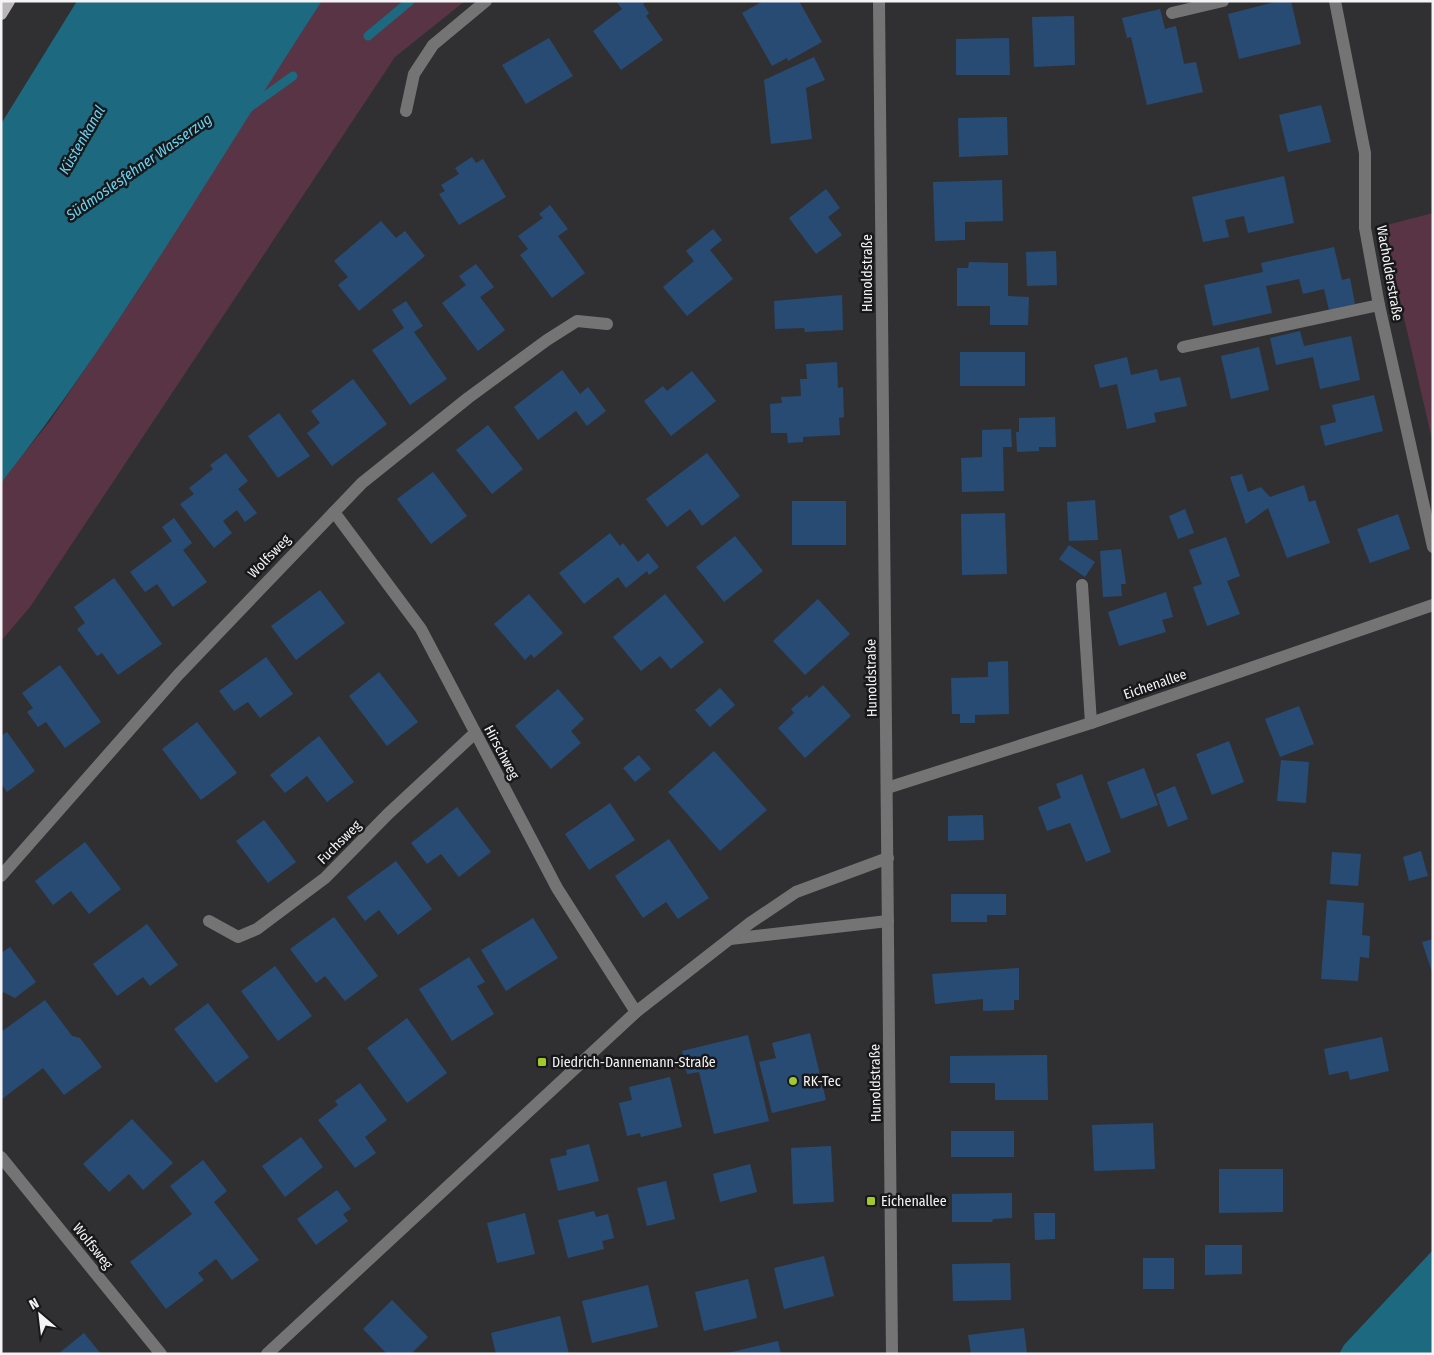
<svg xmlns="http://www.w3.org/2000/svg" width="1434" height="1355" viewBox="0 0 1434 1355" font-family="'Fira Sans Condensed',sans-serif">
<rect width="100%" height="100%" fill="#303033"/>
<g fill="#583444">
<path d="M322,1H465L395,57L30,607L1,641V482L50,421L141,286L251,110Z"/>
<path d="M1433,213V444L1383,226Z"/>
</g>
<g fill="#1d697f">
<path d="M77,1H322C216,163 121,331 1,483V124Z"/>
<path d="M1433,1250V1354H1339L1344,1345Z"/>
</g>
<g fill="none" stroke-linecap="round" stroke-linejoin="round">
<g stroke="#1d697f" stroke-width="9">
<path d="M368,36L410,1"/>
<path d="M247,109L293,76"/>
</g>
</g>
<g fill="#284b73">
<path d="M616,1H647L643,4L649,13L646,16L663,40L621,70L593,31L622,9Z"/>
<path d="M763,1H799L822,42L788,61L787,58L772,66L742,13Z"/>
<path d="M1279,1H1291L1301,44L1239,59L1228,14Z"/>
<path d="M1160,9L1165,29L1176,26L1184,64L1196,62L1203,92L1147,105L1131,37L1127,38L1122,18Z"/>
<path d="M1074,16L1075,65L1034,67L1032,17Z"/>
<path d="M549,38L573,76L526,104L502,65Z"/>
<path d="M1009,38L1010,75H956V39Z"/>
<path d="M814,57L825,80L806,88L812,139L771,144L764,80Z"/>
<path d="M1321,105L1331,142L1288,152L1279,115Z"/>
<path d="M1007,117L1008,155L959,157L958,118Z"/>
<path d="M472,157L476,163L483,159L506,197L459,225L439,194L445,191L441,185L459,174L455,168Z"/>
<path d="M1284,176L1294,223L1248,233L1244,216L1225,220L1229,237L1203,242L1192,197Z"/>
<path d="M1002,180L1003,221L965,222V240L935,241L933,182Z"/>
<path d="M826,189L840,208L828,217L842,235L816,254L789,218Z"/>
<path d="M550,205L568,229L558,236L585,273L552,298L520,255L528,249L518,236L543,218L539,214Z"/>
<path d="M381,221L396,238L405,231L425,256L359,311L338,285L348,277L334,261Z"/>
<path d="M713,229L722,240L710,250L733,279L687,316L663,287L694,261L686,251Z"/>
<path d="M1334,247L1342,280L1350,278L1355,304L1329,310L1324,289L1303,294L1299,279L1266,286L1272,313L1213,326L1204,285L1263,272L1261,263Z"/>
<path d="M1056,251L1057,285L1027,286L1026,252Z"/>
<path d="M969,262L1008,263V296L1029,297L1028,325H990V306H957V268H968Z"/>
<path d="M476,264L494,287L480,297L505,330L478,351L442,303L466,285L459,276Z"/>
<path d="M842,295L843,330L805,332L804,328L775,329L774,301Z"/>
<path d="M406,301L423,326L414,332L447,379L410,405L372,350L404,328L392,310Z"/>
<path d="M1300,331L1304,346L1351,336L1360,380L1320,389L1313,357L1276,365L1270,338Z"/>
<path d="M1259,347L1269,390L1231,399L1221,356Z"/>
<rect x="960" y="352" width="65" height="34"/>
<path d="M1127,357L1131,375L1157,369L1160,381L1180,377L1187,406L1154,413L1156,422L1127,429L1117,384L1100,388L1094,365Z"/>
<path d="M837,362L838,388L843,387L844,417L839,418L840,435L803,437V442L788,443L787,433H771L770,404L782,403L781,397L801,396L800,379H807L806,364Z"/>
<path d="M562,370L580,394L588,387L606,411L587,426L576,411L538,440L514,407Z"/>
<path d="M692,371L716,401L671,436L644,401L663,386L667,391Z"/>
<path d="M353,379L387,424L332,466L307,433L320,423L311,411Z"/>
<path d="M1374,395L1383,431L1325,446L1320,426L1336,422L1332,405Z"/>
<path d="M279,413L310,456L278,478L248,436Z"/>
<path d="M1055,417L1056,447H1039V451L1017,452L1016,432H1019V418Z"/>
<path d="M488,425L523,469L492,494L456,450Z"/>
<path d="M1011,429L1012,447H1003L1004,491L962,492L961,458L982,457V430Z"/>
<path d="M226,453L248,481L238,489L257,513L245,522L237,510L223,521L232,533L214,548L180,504L194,494L189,488L213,469L210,465Z"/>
<path d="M707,453L740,496L702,526L690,509L667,527L646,499Z"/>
<path d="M433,472L467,516L431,544L397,499Z"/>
<path d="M1242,474L1248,492L1261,487L1270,497L1304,485L1309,502L1315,500L1330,543L1287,558L1268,508L1246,524L1230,477Z"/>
<path d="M1095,500L1098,540L1069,541L1067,502Z"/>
<rect x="792" y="501" width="54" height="44"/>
<path d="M1185,509L1194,533L1178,539L1169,516Z"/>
<path d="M1005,513L1007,574L962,575L961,514Z"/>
<path d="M1398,514L1410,549L1370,563L1357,529Z"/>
<path d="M174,518L192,543L183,550L207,582L173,607L157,584L145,592L130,572L172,541L162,527Z"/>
<path d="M610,533L620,546L623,543L638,562L648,553L659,567L649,575L647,571L626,588L618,577L584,604L559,573Z"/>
<path d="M735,536L763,571L724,602L696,567Z"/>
<path d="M1226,537L1240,576L1227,581L1240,614L1207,626L1193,587L1202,584L1189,550Z"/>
<path d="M1069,545L1095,562L1085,577L1059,559Z"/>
<path d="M1121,549L1126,584H1121L1122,596L1103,597L1100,551Z"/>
<path d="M114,578L162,644L118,675L102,653L97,656L77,629L85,623L74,607Z"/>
<path d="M320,590L345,623L296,660L271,626Z"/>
<path d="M1166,592L1173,617L1162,620L1166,632L1119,646L1108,612Z"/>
<path d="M529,594L563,633L534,658L531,654L525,660L494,624Z"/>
<path d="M665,594L704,642L671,669L660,656L641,671L613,637Z"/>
<path d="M818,599L850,634L805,675L773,641Z"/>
<path d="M266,657L293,694L260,718L248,702L234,711L219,691Z"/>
<path d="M1008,661L1009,714L975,715V723H960V714H952L951,678L988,677V662Z"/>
<path d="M60,665L101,722L65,748L46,722L38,727L27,712L33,708L22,693Z"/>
<path d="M379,672L418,722L387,746L349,696Z"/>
<path d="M823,685L851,716L805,758L778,728L794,713L791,709L807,695L809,698Z"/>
<path d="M720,688L735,705L710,727L695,710Z"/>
<path d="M558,689L584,719L571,731L581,743L551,769L515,726Z"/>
<path d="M1299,706L1314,744L1280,757L1265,719Z"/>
<path d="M197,722L237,773L201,800L162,749Z"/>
<path d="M7,732L35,771L7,792L1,783V736Z"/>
<path d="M319,736L354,782L327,802L307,776L285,793L270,775Z"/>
<path d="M1229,741L1244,782L1212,795L1196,754Z"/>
<path d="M714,751L767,810L720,851L668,792Z"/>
<path d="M639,755L651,769L635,782L623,768Z"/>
<path d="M1281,760L1309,762L1306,803L1277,801Z"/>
<path d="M1144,768L1158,805L1121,819L1107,782Z"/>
<path d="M1082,774L1111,852L1086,862L1070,823L1047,831L1038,807L1061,798L1056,784Z"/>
<path d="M1175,786L1188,819L1168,827L1156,794Z"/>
<path d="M610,803L635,840L589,870L565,834Z"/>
<path d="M457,807L491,852L459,877L441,854L427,864L411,843Z"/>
<path d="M983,815L984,840L948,841V816Z"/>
<path d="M264,820L296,862L268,883L236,841Z"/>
<path d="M669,839L709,898L678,919L666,902L643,918L615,876Z"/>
<path d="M85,842L121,889L89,914L71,891L53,905L35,881Z"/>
<path d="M1421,851L1428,876L1409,881L1403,857Z"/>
<path d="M1332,852L1361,854L1358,886L1330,884Z"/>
<path d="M396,861L432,909L398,935L379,910L365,921L347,897Z"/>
<path d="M951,894H1006V915H987V922H951Z"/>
<path d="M1327,900L1364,903L1362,935L1370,936L1369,958L1360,957L1358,981L1321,979Z"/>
<path d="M334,917L378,976L345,1001L325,976L316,983L290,949Z"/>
<path d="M533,918L558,958L506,991L481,950Z"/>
<path d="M147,924L178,965L150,986L143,977L117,996L93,964Z"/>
<path d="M1433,939V972H1432L1422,942Z"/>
<path d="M10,947L36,982L15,998L3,992L1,994V953Z"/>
<path d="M469,957L485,982L477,986L494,1014L452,1041L419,989Z"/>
<path d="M275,966L312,1016L278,1041L241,991Z"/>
<path d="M1019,968V1000H1014V1010L983,1011V999L935,1004L932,974Z"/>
<path d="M45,1000L72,1036L80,1038L102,1067L64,1095L43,1068L2,1099L1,1032Z"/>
<path d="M208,1003L249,1057L216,1083L174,1029Z"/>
<path d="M407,1018L447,1073L407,1103L367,1048Z"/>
<path d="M810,1033L826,1100L772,1113L759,1062L776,1058L772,1043Z"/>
<path d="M748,1035L769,1121L714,1134L699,1072L687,1074L682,1051Z"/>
<path d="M1382,1037L1389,1071L1350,1080L1348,1071L1329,1075L1324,1049Z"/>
<path d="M1047,1055L1048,1100H995V1083H950V1056Z"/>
<path d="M670,1077L682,1127L641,1137L640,1133L627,1136L619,1103L632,1100L629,1087Z"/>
<path d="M360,1083L387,1120L365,1137L376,1153L355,1168L318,1120L338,1105L335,1101Z"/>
<path d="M132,1119L173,1163L143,1190L129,1174L109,1192L83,1164Z"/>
<path d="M1153,1123L1155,1169L1094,1171L1092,1125Z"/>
<rect x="951" y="1131" width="63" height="26"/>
<path d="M301,1137L323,1167L285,1197L262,1166Z"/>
<path d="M589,1144L599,1181L558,1191L550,1159L567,1155L566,1150Z"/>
<path d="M831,1146L834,1202L793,1204L791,1148Z"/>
<path d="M203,1160L227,1191L214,1202L259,1260L232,1280L216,1259L198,1273L204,1280L166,1309L130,1262L192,1214L170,1186Z"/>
<path d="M750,1164L757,1192L720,1202L713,1174Z"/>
<path d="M1219,1169H1283V1212L1219,1213Z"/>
<path d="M666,1181L675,1219L647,1226L637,1188Z"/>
<path d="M337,1190L351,1209L343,1214L348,1221L316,1245L297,1219Z"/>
<path d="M1012,1193V1218L993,1219L992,1222H952V1194Z"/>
<path d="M594,1211L596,1217L608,1214L614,1238L602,1241L604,1249L568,1258L558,1220Z"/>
<path d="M525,1213L535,1254L497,1263L487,1223Z"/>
<path d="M1034,1213H1055V1239L1035,1240Z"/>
<path d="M1205,1245H1242V1274L1205,1275Z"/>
<path d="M824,1256L834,1296L784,1309L774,1268Z"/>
<rect x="1143" y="1258" width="31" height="31"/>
<path d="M1010,1263L1011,1300L953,1301L952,1264Z"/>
<path d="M748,1279L757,1318L704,1331L695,1292Z"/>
<path d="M648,1285L658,1327L592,1343L582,1301Z"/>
<path d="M392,1300L428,1337L411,1354H387L363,1329Z"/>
<path d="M560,1316L569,1354H496L491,1333Z"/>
<path d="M1024,1328L1027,1354H971L968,1335Z"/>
<path d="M84,1333L101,1354H58Z"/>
<path d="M778,1341L781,1354H729L728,1353Z"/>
</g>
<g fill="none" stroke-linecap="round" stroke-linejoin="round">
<g stroke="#757475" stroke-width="12">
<path d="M1172,13L1223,1"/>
<path d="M1183,347L1379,305"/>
<path d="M1082,585L1091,723"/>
</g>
<g stroke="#757475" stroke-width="12">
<path d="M1335,1L1365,153V228L1379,305L1433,547"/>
<path d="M406,111L414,74L433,45L486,1"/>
<path d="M334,512L421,629L557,888L636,1012"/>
<path d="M887,788L1091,723L1433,605"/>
<path d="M1,876L178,675L362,483L468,398L547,340L577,321L607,324"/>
<path d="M209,921L238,937L257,929L325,878L388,814L475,733"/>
<path d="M730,939L888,921"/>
<path d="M1,1157L161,1354"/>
<path d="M267,1354L636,1012L750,923L796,892L888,858"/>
</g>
<path stroke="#757475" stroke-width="12" d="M879,1L892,1354"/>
<path stroke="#b9b6ba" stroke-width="12" d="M1,14L9,1"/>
</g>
<g fill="#a1c929" stroke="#18181a" stroke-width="2">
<rect x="537" y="1057" width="10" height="10" rx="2.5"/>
<circle cx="793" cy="1081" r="5"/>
<rect x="866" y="1196" width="10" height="10" rx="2.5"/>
</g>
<g text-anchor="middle" stroke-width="5" stroke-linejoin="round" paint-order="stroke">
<g font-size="14" fill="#f4f4f6" stroke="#18181a">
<text transform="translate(867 273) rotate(-90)" y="5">Hunoldstraße</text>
<text transform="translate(1390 273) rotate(80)" y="5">Wacholderstraße</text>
<text transform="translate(269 556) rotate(-46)" y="5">Wolfsweg</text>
<text transform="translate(871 678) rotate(-91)" y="5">Hunoldstraße</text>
<text transform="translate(1155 684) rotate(-19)" y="5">Eichenallee</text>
<text transform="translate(502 752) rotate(62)" y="5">Hirschweg</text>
<text transform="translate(339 842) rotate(-45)" y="5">Fuchsweg</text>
<text transform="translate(875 1083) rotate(-91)" y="5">Hunoldstraße</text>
<text transform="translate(93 1246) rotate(51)" y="5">Wolfsweg</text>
</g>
<g font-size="14" fill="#f4f4f6" stroke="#18181a" text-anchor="start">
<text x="552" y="1067">Diedrich-Dannemann-Straße</text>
<text x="803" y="1086">RK-Tec</text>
<text x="881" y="1206">Eichenallee</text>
</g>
<g font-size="15" font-style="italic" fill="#67d3f4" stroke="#18181a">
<text transform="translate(82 140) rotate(-60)" y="5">Küstenkanal</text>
<text transform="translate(139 167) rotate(-35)" y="5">Südmoslesfehner Wasserzug</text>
</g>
</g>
<rect width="1434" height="1355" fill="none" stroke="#f4f4f6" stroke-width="5"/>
<g transform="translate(40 1315) rotate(332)" stroke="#18181a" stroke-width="4" paint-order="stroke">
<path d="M0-4L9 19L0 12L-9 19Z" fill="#f4f4f6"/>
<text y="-8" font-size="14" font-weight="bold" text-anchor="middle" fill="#f4f4f6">N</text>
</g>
</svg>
